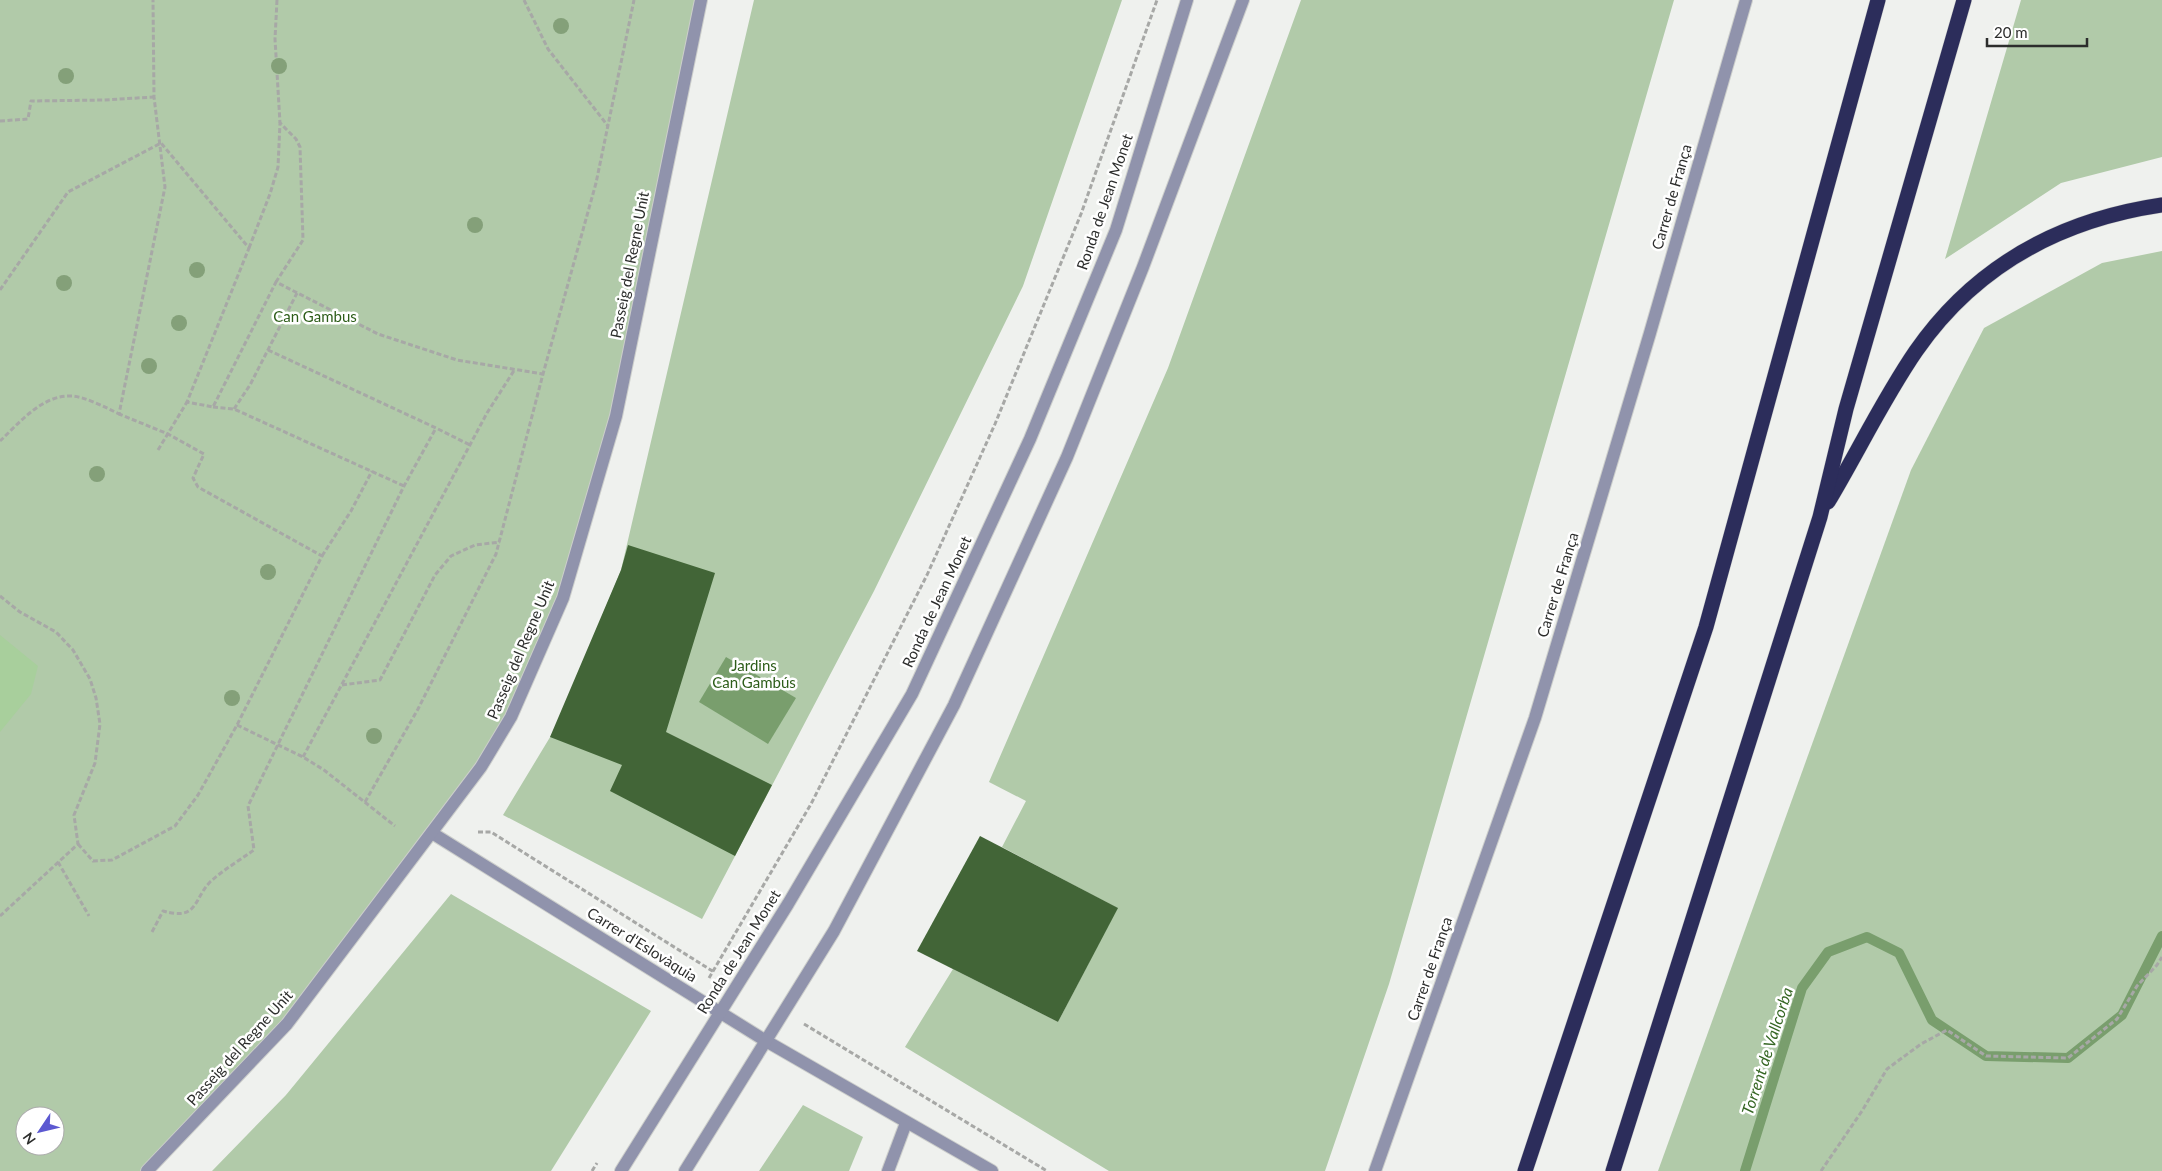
<svg xmlns="http://www.w3.org/2000/svg" width="2162" height="1171" viewBox="0 0 2162 1171" font-family="Lato,sans-serif">
<rect width="100%" height="100%" fill="#eff1ee"/>
<g fill="#b1caa9" fill-rule="evenodd">
<path d="M0,0H701L616,416L563,598L511,717L287,1024L147,1171H0ZM25,1116H55V1146H25Z"/>
<path d="M754,0H1122L1023,286L874,591L702,919L503,815L558,724L621,570Z"/>
<path d="M1301,0H1674L1389,984L1325,1171H1109L905,1047L953,969L1058,1022L1117,908L1002,847L1026,801L989,782L1168,368Z"/>
<path d="M2021,0H2162V157L2061,183L1945,259Z"/>
<path d="M2162,251V1171H1658L1911,470L1984,328L2102,263Z"/>
<path d="M451,894L651,1011L551,1171H212L286,1095Z"/>
<path d="M803,1105L863,1137L849,1171H759Z"/>
</g>
<path fill="#a8cf9c" d="M0,635L38,666L31,694L0,732Z"/>
<path fill="#799e6d" d="M726,657L796,698L768,744L699,702Z"/>
<g fill="none" stroke-linecap="round" stroke-linejoin="round">
<path stroke="#799e6d" stroke-width="10" d="M1745,1171L1802,988L1828,952L1867,937L1899,953L1932,1020L1986,1056L2068,1058L2122,1015L2162,936"/>
</g>
<g fill="#426537">
<path d="M628,545L715,573L666,732L772,785L735,856L610,791L622,765L550,737L621,570Z"/>
<path d="M980,836L1118,908L1058,1022L917,951Z"/>
</g>
<g fill="none" stroke-linecap="round" stroke-linejoin="round">
<defs>
<g id="minor">
<path d="M432,833L766,1041L992,1171"/>
<path d="M147,1171L287,1024L481,767L511,717L563,598L616,416L701,0"/>
<path d="M621,1171L788,904L912,694L1030,439L1116,230L1187,0"/>
<path d="M685,1171L834,931L954,705L1067,457L1143,267L1243,0"/>
<path d="M888,1171L906,1123"/>
<path d="M1375,1171L1535,718L1650,333L1746,0"/>
</g>
<g id="highway">
<path d="M1828,502C1858,452 1883,399 1916,351C1976,265 2060,220 2162,205"/>
<path d="M1525,1171L1706,627L1878,0"/>
<path d="M1613,1171L1820,517L1846,409L1964,0"/>
</g>
</defs>
<use href="#minor" stroke="#cccecb" stroke-width="14"/>
<use href="#highway" stroke="#cccecb" stroke-width="16"/>
<g stroke="#a7a8a6" stroke-width="3" stroke-dasharray="5 2.5" stroke-linecap="butt">
<path d="M277,0L275,39L280,123"/>
<path d="M524,0L548,49L608,126"/>
<path d="M0,121L28,119L31,101L104,100L154,97"/>
<path d="M249,248L270,194L278,167L280,123L296,139L300,147L303,240L276,282"/>
<path d="M0,290L68,192L161,143L249,248L187,402L213,407L276,282L378,334L457,360L543,374"/>
<path d="M268,350L436,428L470,445"/>
<path d="M213,407L234,409L404,486"/>
<path d="M234,409L250,385L297,293"/>
<path d="M0,441C19,423 42,395 71,396C84,396 107,408 119,414L165,187L154,97L153,0"/>
<path d="M158,450L187,402"/>
<path d="M322,556L351,511L372,471"/>
<path d="M0,596L20,612L56,632L73,650L90,679L96,698L100,724L95,763L74,815L78,844L0,916"/>
<path d="M342,685L380,680L435,575L451,556L475,545L500,542"/>
<path d="M237,725L303,757L324,770L395,826"/>
<path d="M303,757L487,413L515,369"/>
<path d="M365,802L418,709L496,554L543,374L596,183L634,0"/>
<path d="M478,832H491L714,972"/>
<path d="M78,844L93,861L112,860L175,826L198,795L237,725L322,556L198,487L193,478L204,454L168,434L119,414"/>
<path d="M58,862L89,916"/>
<path d="M152,932L163,911C198,921 193,900 210,882C223,870 240,860 254,850L248,806L404,486L436,428"/>
<path d="M709,978L811,804L927,575L995,424L1081,214L1157,0"/>
<path d="M804,1024L1047,1171"/>
<path d="M592,1171L597,1163"/>
<path d="M1821,1171L1862,1111L1887,1069L1921,1044L1947,1030L1986,1056L2068,1058L2117,1019L2137,986L2157,965L2162,957"/>
</g>
<use href="#minor" stroke="#9093ac" stroke-width="12"/>
<use href="#highway" stroke="#2c2d5b" stroke-width="15"/>
</g>
<g fill="#84a079">
<circle cx="561" cy="26" r="8"/>
<circle cx="279" cy="66" r="8"/>
<circle cx="66" cy="76" r="8"/>
<circle cx="475" cy="225" r="8"/>
<circle cx="197" cy="270" r="8"/>
<circle cx="64" cy="283" r="8"/>
<circle cx="179" cy="323" r="8"/>
<circle cx="149" cy="366" r="8"/>
<circle cx="97" cy="474" r="8"/>
<circle cx="268" cy="572" r="8"/>
<circle cx="232" cy="698" r="8"/>
<circle cx="374" cy="736" r="8"/>
</g>
<g text-anchor="middle" stroke-width="5" stroke-linejoin="round" paint-order="stroke">
<g font-size="15" fill="#2c2d2c" stroke="#fff">
<text transform="translate(1672 197) rotate(-74)" y="5">Carrer de França</text>
<text transform="translate(1105 202) rotate(-71)" y="5">Ronda de Jean Monet</text>
<text transform="translate(630 265) rotate(-79)" y="5">Passeig del Regne Unit</text>
<text transform="translate(1558 585) rotate(-73)" y="5">Carrer de França</text>
<text transform="translate(937 602) rotate(-65)" y="5">Ronda de Jean Monet</text>
<text transform="translate(521 650) rotate(-67)" y="5">Passeig del Regne Unit</text>
<text transform="translate(642 945) rotate(32)" y="5">Carrer d'Eslovàquia</text>
<text transform="translate(739 952) rotate(-58)" y="5">Ronda de Jean Monet</text>
<text transform="translate(1430 969) rotate(-71)" y="5">Carrer de França</text>
<text transform="translate(240 1048) rotate(-48)" y="5">Passeig del Regne Unit</text>
</g>
<g font-size="15" fill="#2d5d19" stroke="#fff">
<text x="315" y="322">Can Gambus</text>
<text x="754" y="671">Jardins<tspan x="754" dy="17">Can Gambús</tspan></text>
</g>
<g font-size="16" font-style="italic" fill="#356623" stroke="#fff">
<text transform="translate(1767 1051) rotate(-72)" y="6">Torrent de Vallcorba</text>
</g>
</g>
<g transform="translate(40 1131) rotate(235)"><circle r="24" fill="#ffffff" stroke="#ababab"/>
<path d="M0-4L9 19L0 12L-9 19Z" fill="#5c59d1"/>
<text y="-8" font-size="14" font-weight="bold" text-anchor="middle" fill="#2c2d2c">N</text>
</g>
<path d="M1987 38v8h100v-8" fill="none" stroke="#2c2d2c" stroke-width="2.5"/>
<text x="1994" y="38" font-size="15" fill="#2c2d2c" stroke="#ffffff" stroke-width="4" paint-order="stroke">20 m</text>
</svg>
